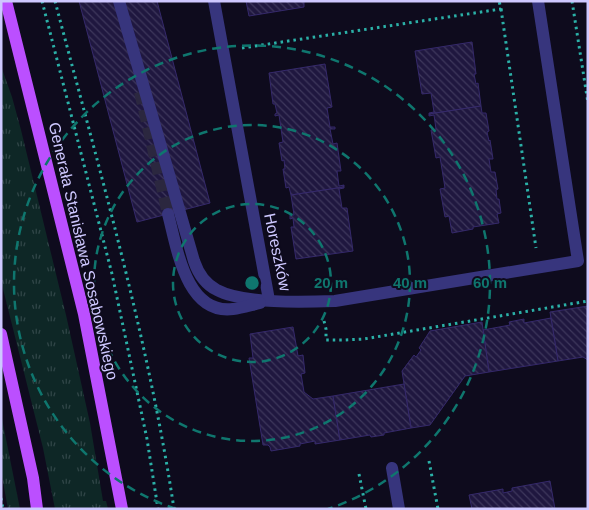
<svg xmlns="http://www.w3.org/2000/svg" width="589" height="510" viewBox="0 0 589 510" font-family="Arial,sans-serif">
<defs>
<pattern id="grass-tufts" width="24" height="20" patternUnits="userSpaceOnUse" patternTransform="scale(1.25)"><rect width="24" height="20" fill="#0e2726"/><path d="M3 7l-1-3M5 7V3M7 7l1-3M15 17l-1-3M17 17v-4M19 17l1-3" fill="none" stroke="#304547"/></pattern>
<pattern id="building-back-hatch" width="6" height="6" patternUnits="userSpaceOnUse" patternTransform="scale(1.25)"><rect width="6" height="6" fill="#1f173f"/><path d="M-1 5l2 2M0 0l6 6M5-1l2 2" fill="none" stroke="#3e375c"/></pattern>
</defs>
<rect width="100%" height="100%" fill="#0e0b1d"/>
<g fill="url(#grass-tufts)">
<path d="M1,66L12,97L21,130L66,315L90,423L103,501H106L108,509H55L43,448L1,281Z"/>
<path d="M1,414L20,509H8L1,471Z"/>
</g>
<g fill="url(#building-back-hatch)" stroke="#35296b">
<path d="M79,1H157L210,203L137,222Z"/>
<path d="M246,1H304V7L249,16Z"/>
<path d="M472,42L476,74H474L476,84L478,83L481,106L429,114V113L434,112L431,93L422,94L415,51Z"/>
<path d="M325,64L332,107L327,108L330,127H335V129H330L333,144L337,143L341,171H337L339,186L344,185V187L291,195L289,187L286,188L283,169H285L284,160L282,161L279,143L283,142L279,115L275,116V114L277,113L275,104H273L269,73Z"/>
<path d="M481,106L482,113H486L489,131L487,132L489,141L490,140L493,159H489L491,172H495L498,189L496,190L497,199H499L501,213L497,214L499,223L473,227V229L452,233L449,216L445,217L440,189L445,188L440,157L436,158L431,130L436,129L434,115L429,116V114Z"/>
<path d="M344,187V188L339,189L342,208H347L353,251L296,259L291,227H294L293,218L290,219V215H294L291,195Z"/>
<path d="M588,306V360L583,357L558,361L550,312Z"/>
<path d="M551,318L558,361L489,372L483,330L510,325L509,322L524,319V323Z"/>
<path d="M482,322L489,372L465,376L430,425L411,428L402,371L414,355L416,357L421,350L419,348L430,331Z"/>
<path d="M293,327L298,356L303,355L305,373L301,374L304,392L313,399L333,396L340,440L315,444V441L300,444V446L271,451L270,447L268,445H263L249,358H253L250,334Z"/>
<path d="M404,384L411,428L384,433V435L371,437L370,435L340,440L333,396Z"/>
<path d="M550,481L555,509H472L469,495L503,489V493L512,491V488Z"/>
</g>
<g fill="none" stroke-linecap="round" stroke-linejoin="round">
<path stroke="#2b273f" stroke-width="12" stroke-dasharray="12 6" stroke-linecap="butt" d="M140,92L168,214"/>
<g stroke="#2bb0a7" stroke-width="3" stroke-dasharray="2.5 4" stroke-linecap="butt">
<path d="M42,1L112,274L147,439L158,509"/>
<path d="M55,1C99,169 148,337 174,509"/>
<path d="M572,1L588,103"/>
<path d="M501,9L536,248"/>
<path d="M242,48L501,9L499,1"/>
<path d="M324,321L326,329V340H344L364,339L588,301"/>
<path d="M429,461L438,509"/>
<path d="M359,474L366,509"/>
<path d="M1,498L3,509"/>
</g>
<g stroke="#37357d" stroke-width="12">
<path d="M119,1L194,261C198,273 205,284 217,290C243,304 304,302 335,301L578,261L538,1"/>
<path d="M214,1L269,300"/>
<path d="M168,214C177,248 186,315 233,309C242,308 251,305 260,303"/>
<path d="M392,468L399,509"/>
</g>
<g stroke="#bb4fff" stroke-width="12">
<path d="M6,1L84,314L122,509"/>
<path d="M1,334L33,478L37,509"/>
</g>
</g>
<g fill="none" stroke="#0f766e" stroke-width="2.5" stroke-dasharray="9 6">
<circle cx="252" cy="283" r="79"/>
<circle cx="252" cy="283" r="158"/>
<path d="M176 509A238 238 0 1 1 328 509"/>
</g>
<g text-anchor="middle" stroke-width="4" stroke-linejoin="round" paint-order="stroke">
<g font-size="16" fill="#cec8ff" stroke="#0e0b1d">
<text transform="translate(84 251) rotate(77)" y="6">Generała Stanisława Sosabowskiego</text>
<text transform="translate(278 252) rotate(78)" y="6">Horeszków</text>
</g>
</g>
<circle cx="252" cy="283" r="8" fill="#0f766e" stroke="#0e0b1d" stroke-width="2.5"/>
<g font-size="15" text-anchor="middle" font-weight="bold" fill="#0f766e" stroke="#0e0b1d" stroke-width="4" stroke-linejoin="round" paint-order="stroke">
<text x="331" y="288">20 m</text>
<text x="410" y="288">40 m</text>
<text x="490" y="288">60 m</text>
</g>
<rect width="589" height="510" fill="none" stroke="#cec8ff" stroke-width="5"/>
</svg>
